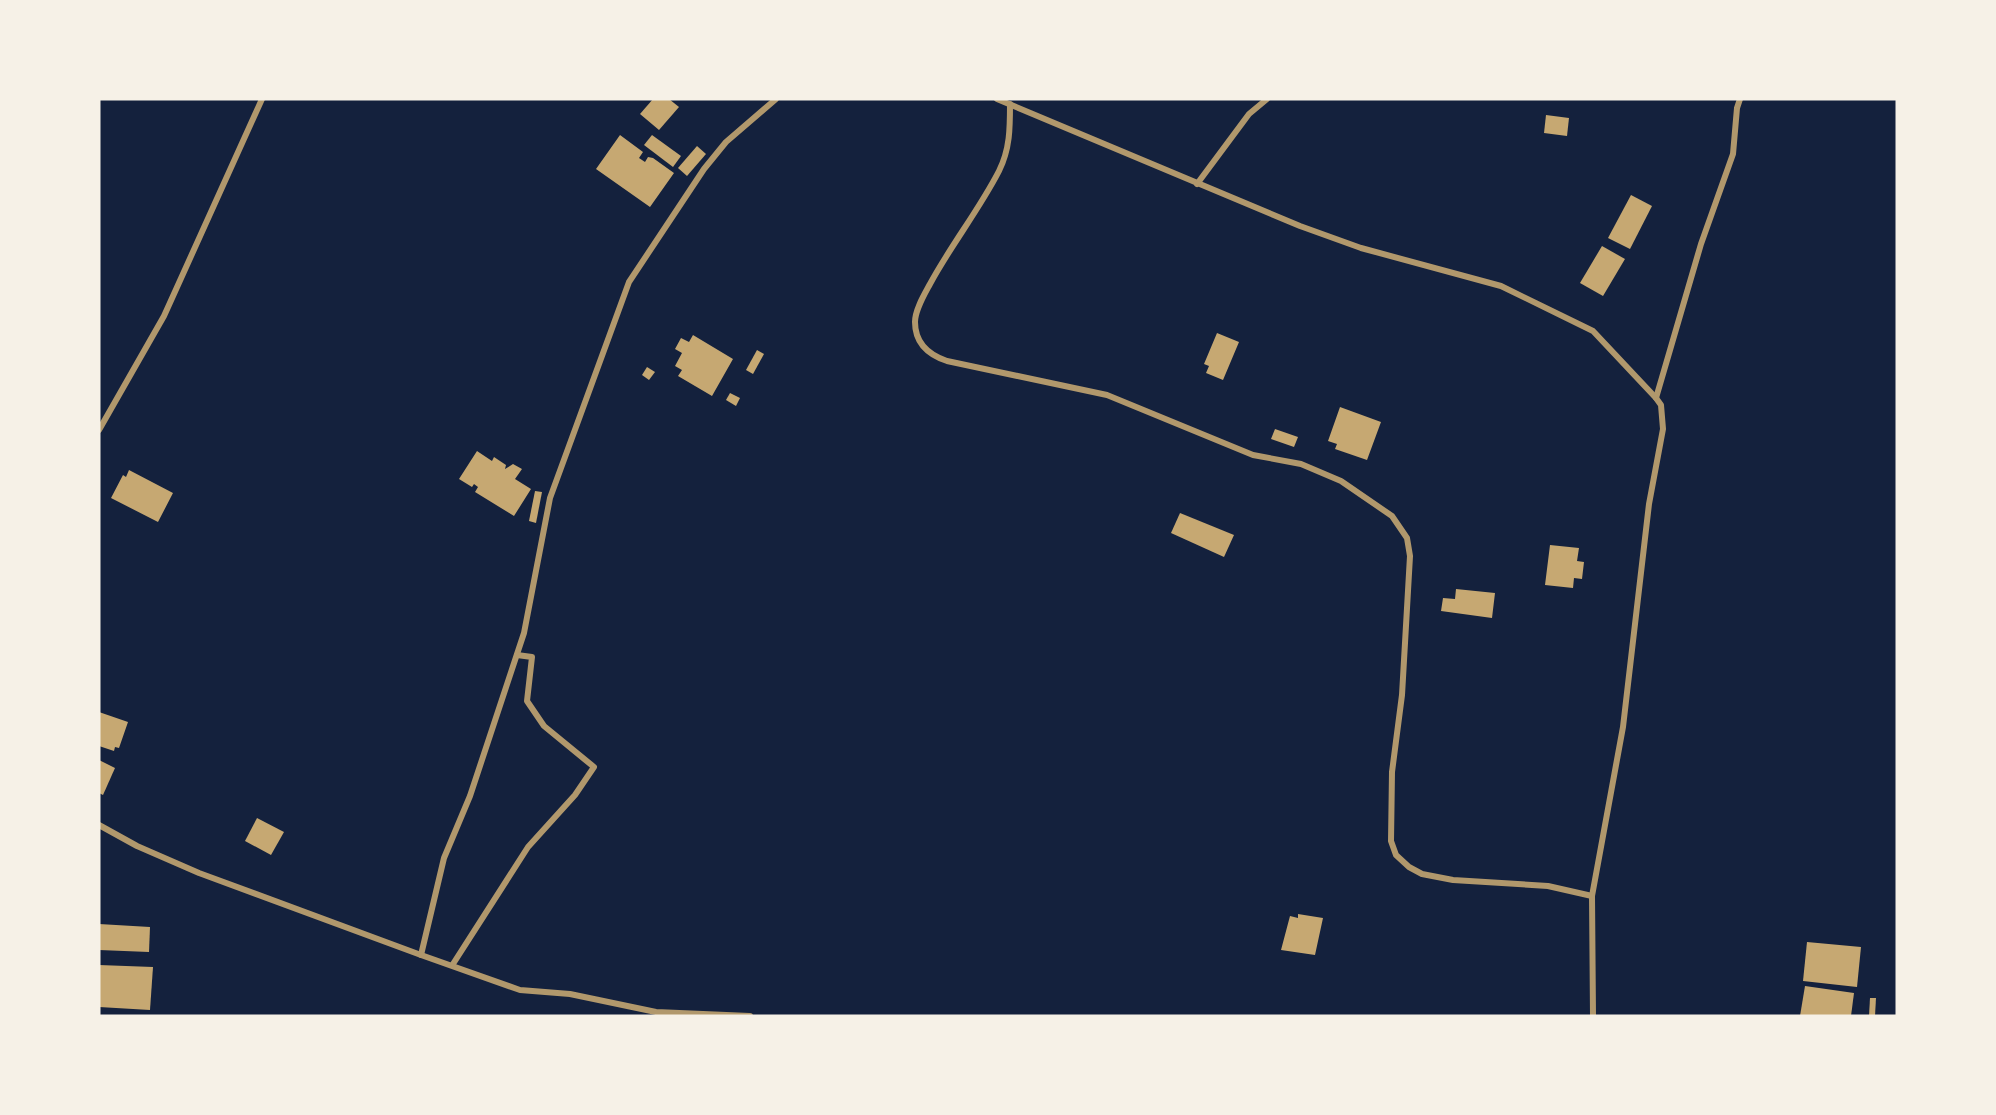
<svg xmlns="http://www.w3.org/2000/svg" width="1996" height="1115" viewBox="0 0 1996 1115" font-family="'Source Sans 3',sans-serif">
<rect width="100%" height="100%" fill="#14213d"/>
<g fill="#c6a872">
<path d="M653,99H669L679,107L659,130L640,114Z"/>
<path d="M1546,115L1569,118L1567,136L1544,133Z"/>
<path d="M620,135L643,152L639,158L645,162L648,157L653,158L674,173L650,207L596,169Z"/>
<path d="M652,135L681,156L673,167L644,145Z"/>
<path d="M697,146L706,154L687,176L678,168Z"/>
<path d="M1631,195L1652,206L1630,249L1608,238Z"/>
<path d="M1602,246L1625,259L1603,296L1580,283Z"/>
<path d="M1217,333L1239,342L1223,380L1206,373L1209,366L1204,364Z"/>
<path d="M693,335L733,359L712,396L678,376L682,370L675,366L682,353L675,349L681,338L689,342Z"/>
<path d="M757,350L764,354L753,374L746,370Z"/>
<path d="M647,367L655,372L649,380L642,375Z"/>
<path d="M730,393L740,398L736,406L726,400Z"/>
<path d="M1340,407L1381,422L1367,460L1335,449L1337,444L1328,441Z"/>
<path d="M1275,429L1298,437L1294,447L1271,439Z"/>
<path d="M477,451L492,461L494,457L506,465L505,469L513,464L522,469L515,479L531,489L514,516L475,492L478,487L474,484L472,487L459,479Z"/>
<path d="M129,470L173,493L158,522L111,498L123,475L126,477Z"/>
<path d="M535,491L542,492L536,523L529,521Z"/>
<path d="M1180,513L1234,535L1224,557L1171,533Z"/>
<path d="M1550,545L1579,548L1577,561L1584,562L1582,579L1574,578L1573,588L1545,585Z"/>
<path d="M1456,589L1495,593L1492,618L1441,611L1443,598L1455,599Z"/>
<path d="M99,712L128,722L119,748L115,747L114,751L99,746Z"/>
<path d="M99,760L115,768L103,795L99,793Z"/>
<path d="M257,818L284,832L271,855L245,841Z"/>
<path d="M1298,914L1323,918L1315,955L1281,950L1290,916L1298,918Z"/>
<path d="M99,924L150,927L149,952L99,950Z"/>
<path d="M1807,942L1861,947L1857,987L1803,981Z"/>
<path d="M99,965L153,967L150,1010L99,1007Z"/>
<path d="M1805,986L1854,993L1851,1016H1800Z"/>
<path d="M1870,998H1876L1875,1016H1869Z"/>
</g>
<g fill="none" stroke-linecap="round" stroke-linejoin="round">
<g stroke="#b1986c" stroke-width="6">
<path d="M997,99L1300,226L1361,248L1501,286L1593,331L1656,398L1661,405L1663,429L1649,504L1623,727L1592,896L1593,1016"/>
<path d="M1010,104C1010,128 1010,149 999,171C979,210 951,245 930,284C924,295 915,310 915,322C915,343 929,355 947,361L1107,395L1253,455L1301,464L1341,481L1392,516L1407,538L1410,556L1402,695L1392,772L1391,841L1396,855L1409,867L1422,874L1453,880L1548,886L1592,896"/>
<path d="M1197,184L1249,114L1267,99"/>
<path d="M1656,398L1701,244L1733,154L1737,108L1740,99"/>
<path d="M99,430L164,316L262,99"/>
<path d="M99,825L137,846L199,873L421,955L520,990L570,994L656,1012L750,1016"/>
<path d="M421,955L444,858L470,796L524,633L550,498L629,282L704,169L726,142L776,99"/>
<path d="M453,964L528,847L575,795L594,767L544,726L527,701L532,657L517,655"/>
</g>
</g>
<rect width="1996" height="1115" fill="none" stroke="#f6f1e7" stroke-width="201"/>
</svg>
